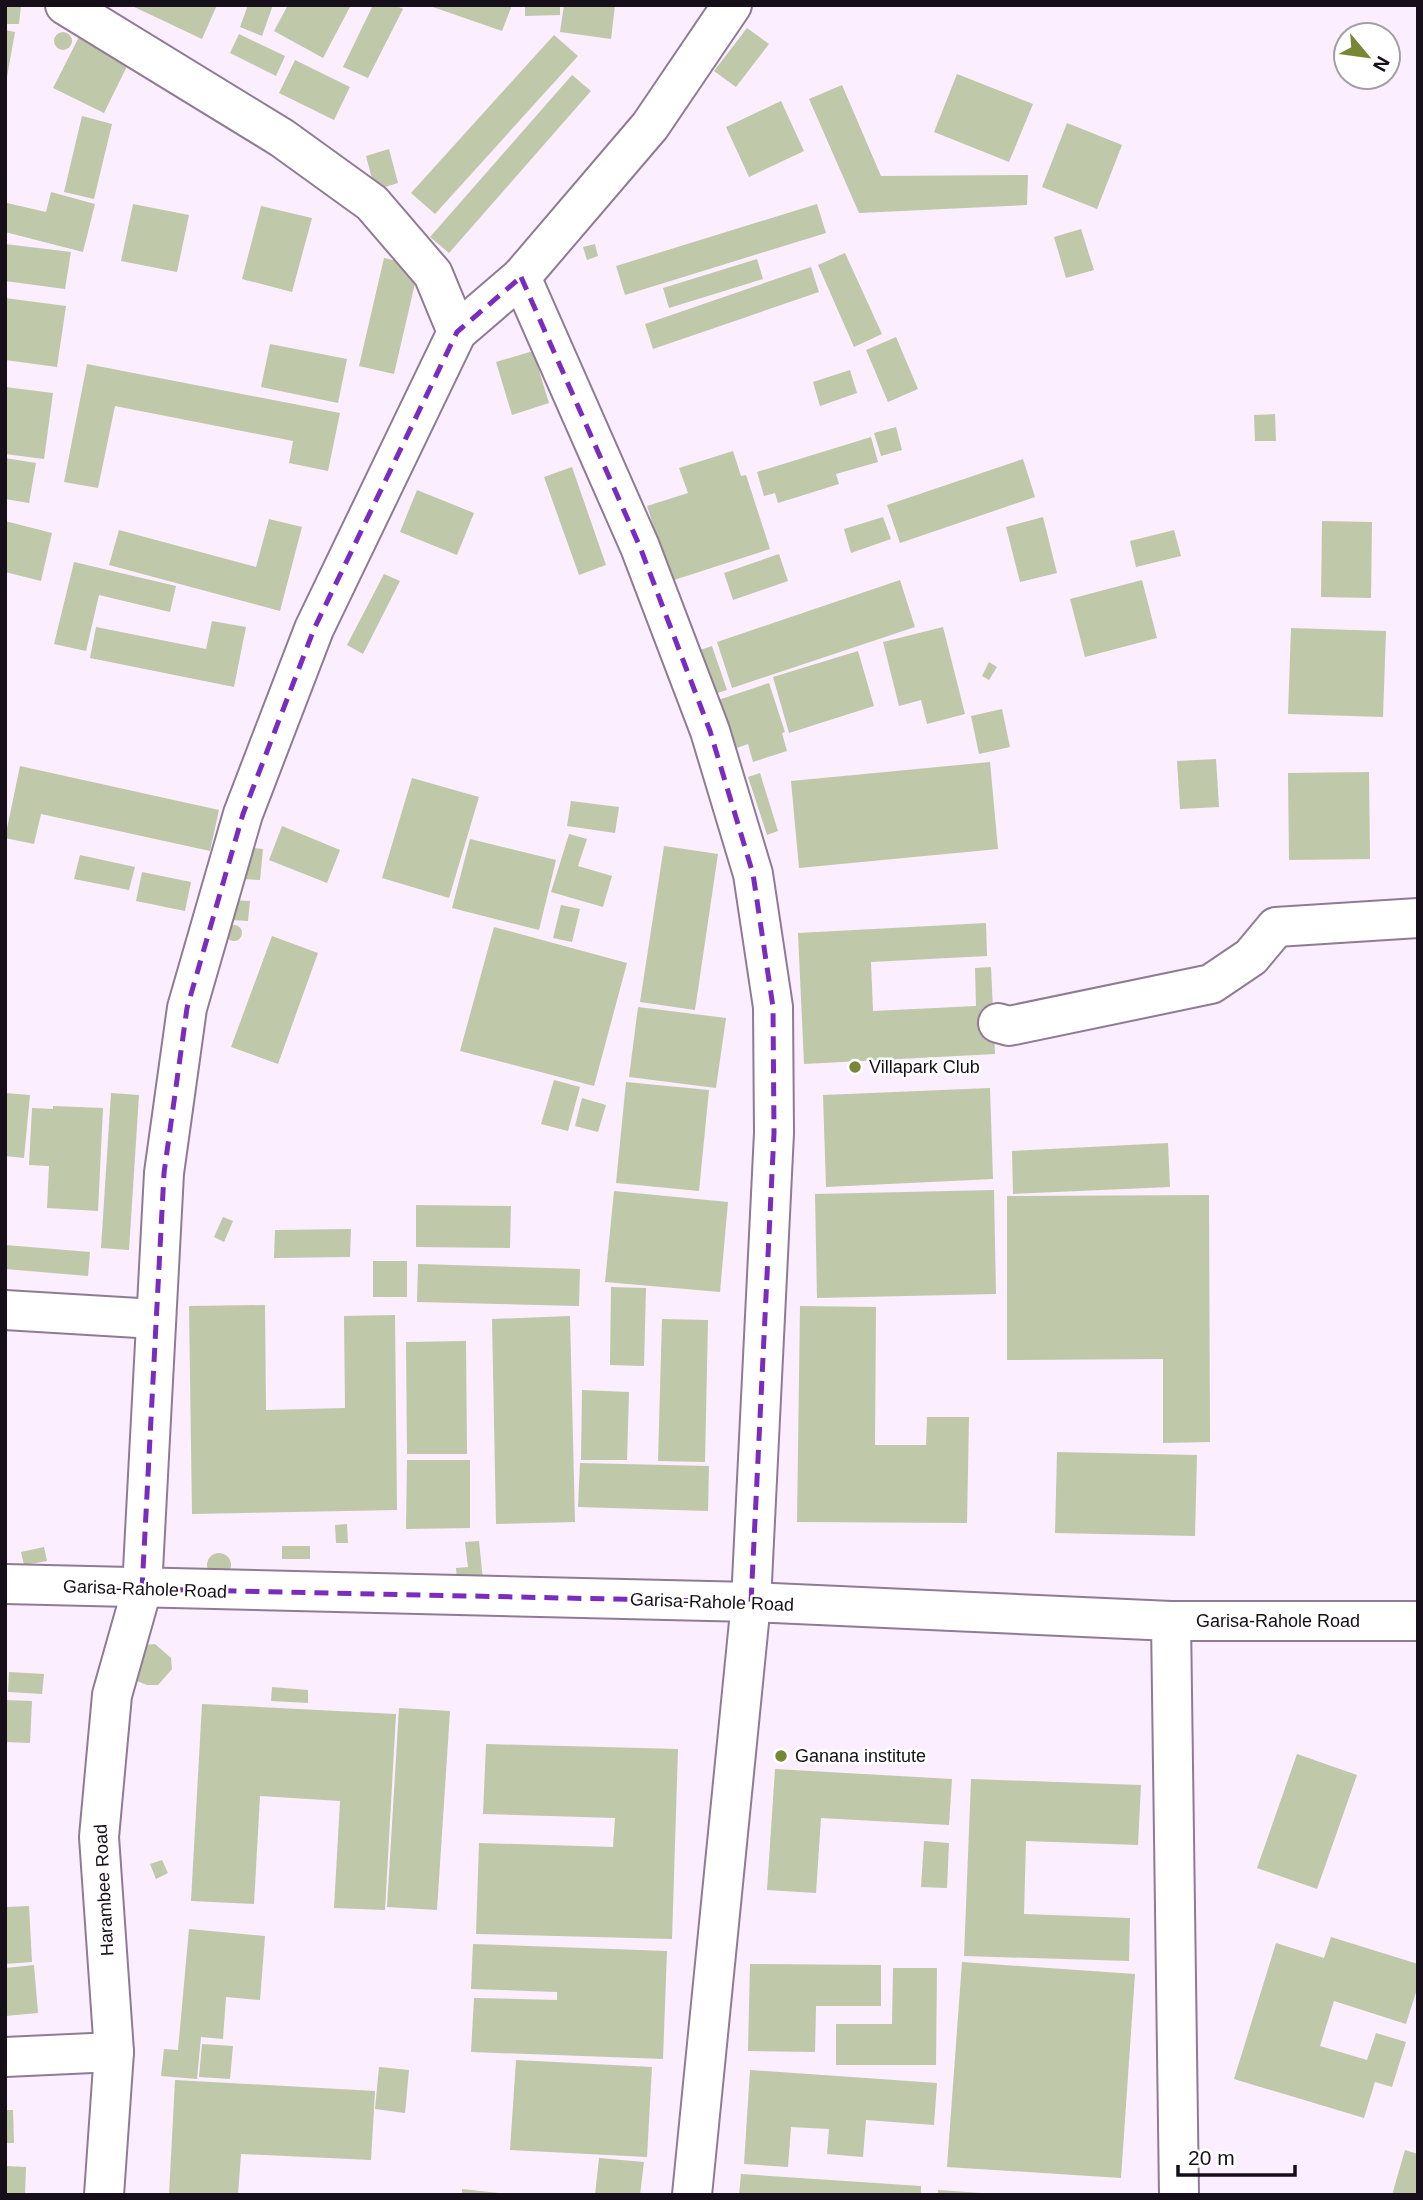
<svg xmlns="http://www.w3.org/2000/svg" width="1423" height="2200" viewBox="0 0 1423 2200" font-family="Helvetica,sans-serif">
<rect width="100%" height="100%" fill="#fbeeff"/>
<g fill="#bfc8a8">
<path d="M5,5H21L19,24H5Z"/>
<path d="M130,5H217L202,39Z"/>
<path d="M248,5H273L262,36L240,27Z"/>
<path d="M288,5H351L323,58L274,31Z"/>
<path d="M373,5H395L403,9L368,78L343,67Z"/>
<path d="M427,5H512L502,31Z"/>
<path d="M525,5H560V15L525,16Z"/>
<path d="M564,5H615L611,39L560,32Z"/>
<path d="M747,28L769,44L736,87L714,71Z"/>
<path d="M5,30L15,32L7,77H5Z"/>
<circle cx="63" cy="41" r="9"/>
<path d="M239,34L285,56L276,76L230,53Z"/>
<path d="M80,35L130,60L104,113L53,88Z"/>
<path d="M554,35L578,56L435,214L411,193Z"/>
<path d="M295,60L350,87L334,120L279,93Z"/>
<path d="M957,74L1033,104L1009,162L934,132Z"/>
<path d="M572,75L591,91L449,253L430,237Z"/>
<path d="M842,85L881,176L1028,175L1027,205L859,213L809,99Z"/>
<path d="M781,101L804,151L749,177L726,127Z"/>
<path d="M82,116L112,124L94,199L64,192Z"/>
<path d="M1067,123L1122,145L1097,209L1042,187Z"/>
<path d="M389,149L398,183L375,190L366,156Z"/>
<path d="M51,192L95,204L83,252L5,232L7,203L46,212Z"/>
<path d="M133,204L189,215L177,272L121,261Z"/>
<path d="M817,204L826,233L625,295L616,266Z"/>
<path d="M261,206L312,218L292,292L242,279Z"/>
<path d="M1081,229L1094,270L1066,278L1054,237Z"/>
<path d="M5,244L71,252L65,289L5,281Z"/>
<path d="M595,244L598,256L587,260L583,247Z"/>
<path d="M845,253L882,334L854,347L818,265Z"/>
<path d="M384,258L419,266L394,374L359,366Z"/>
<path d="M757,259L763,279L669,308L663,288Z"/>
<path d="M811,267L819,292L653,349L645,324Z"/>
<path d="M5,298L66,306L57,367L5,360Z"/>
<path d="M896,337L918,389L888,402L866,350Z"/>
<path d="M270,344L347,359L338,403L261,387Z"/>
<path d="M533,351L549,403L512,415L496,362Z"/>
<path d="M87,364L340,413L328,471L289,463L293,441L115,406L98,488L64,482Z"/>
<path d="M850,370L857,393L820,406L813,382Z"/>
<path d="M5,387L53,393L44,459L5,454Z"/>
<path d="M1275,414L1276,441H1255L1254,415Z"/>
<path d="M896,427L902,450L881,456L874,433Z"/>
<path d="M871,437L878,462L836,474L839,484L778,503L775,493L764,496L757,472Z"/>
<path d="M733,451L741,476L746,475L770,549L671,581L647,506L688,493L679,468Z"/>
<path d="M5,458L36,463L29,503L5,499Z"/>
<path d="M1023,459L1035,497L900,543L887,505Z"/>
<path d="M572,467L606,565L579,575L544,477Z"/>
<path d="M417,490L474,513L457,555L400,532Z"/>
<path d="M883,517L891,539L851,553L844,529Z"/>
<path d="M1043,517L1057,573L1020,582L1006,527Z"/>
<path d="M269,519L302,527L280,611L109,565L119,530L256,567Z"/>
<path d="M5,521L52,533L41,581L5,572Z"/>
<path d="M1322,521L1372,522L1371,598L1321,597Z"/>
<path d="M1174,530L1181,556L1136,567L1130,541Z"/>
<path d="M779,554L788,581L733,600L724,573Z"/>
<path d="M74,562L176,586L170,612L99,595L86,651L54,644Z"/>
<path d="M384,574L400,581L363,654L347,645Z"/>
<path d="M900,580L915,627L732,688L717,642Z"/>
<path d="M1142,580L1157,638L1085,657L1070,599Z"/>
<path d="M212,621L246,627L234,687L90,658L96,627L206,649Z"/>
<path d="M943,627L965,714L927,724L921,700L899,706L883,642Z"/>
<path d="M1291,628L1386,631L1383,717L1288,714Z"/>
<path d="M712,646L727,690L714,694L700,650Z"/>
<path d="M858,651L874,706L789,733L773,677Z"/>
<path d="M989,662L997,667L989,680L982,676Z"/>
<path d="M769,683L785,732L782,733L787,751L753,762L748,744L734,749L718,700Z"/>
<path d="M1002,709L1010,747L979,754L971,716Z"/>
<path d="M1216,759L1219,807L1180,809L1177,761Z"/>
<path d="M990,762L998,849L799,868L791,781Z"/>
<path d="M20,766L219,810L210,851L41,814L34,844L5,838Z"/>
<path d="M1369,772L1370,859L1289,860L1288,773Z"/>
<path d="M760,773L778,831L767,835L748,777Z"/>
<path d="M412,778L479,797L449,898L382,878Z"/>
<path d="M571,801L619,807L615,833L567,826Z"/>
<path d="M282,826L340,850L327,883L269,860Z"/>
<path d="M569,834L587,839L578,866L612,876L603,907L551,892Z"/>
<path d="M470,839L556,860L539,930L452,908Z"/>
<path d="M664,846L718,854L695,1010L640,1002Z"/>
<path d="M244,847L263,849L260,880L241,879Z"/>
<path d="M80,855L135,867L129,890L74,879Z"/>
<path d="M142,872L191,882L185,911L136,901Z"/>
<path d="M231,900L250,901L248,921L230,920Z"/>
<path d="M561,905L580,909L572,942L553,938Z"/>
<path d="M986,923L987,956L871,962L873,1011L976,1006L975,968L991,967L995,1054L804,1064L798,933Z"/>
<circle cx="234" cy="933" r="8"/>
<path d="M494,927L627,963L594,1086L460,1051Z"/>
<path d="M272,936L318,953L278,1064L231,1047Z"/>
<path d="M638,1007L726,1018L716,1088L629,1077Z"/>
<path d="M554,1080L580,1087L568,1131L541,1124Z"/>
<path d="M626,1082L709,1090L699,1191L616,1183Z"/>
<path d="M990,1088L993,1179L826,1187L823,1095Z"/>
<path d="M5,1093L30,1095L24,1158L5,1156Z"/>
<path d="M111,1093L139,1095L129,1250L101,1248Z"/>
<path d="M582,1098L606,1105L598,1132L575,1126Z"/>
<path d="M53,1106L103,1108L98,1211L47,1208L49,1166L29,1165L32,1108L53,1109Z"/>
<path d="M1168,1143L1170,1187L1013,1194L1012,1151Z"/>
<path d="M994,1190L996,1294L817,1298L815,1194Z"/>
<path d="M614,1191L728,1202L720,1292L605,1282Z"/>
<path d="M1209,1195L1210,1442L1163,1443V1359L1007,1360V1196Z"/>
<path d="M416,1205L511,1206L510,1248L416,1247Z"/>
<path d="M223,1217L233,1221L224,1242L214,1237Z"/>
<path d="M351,1229L350,1257L274,1258L275,1230Z"/>
<path d="M5,1245L90,1252L88,1276L5,1269Z"/>
<rect x="373" y="1261" width="34" height="36"/>
<path d="M418,1264L580,1269L579,1306L417,1302Z"/>
<path d="M611,1287L646,1288L644,1366L610,1365Z"/>
<path d="M265,1305L266,1410L345,1408L344,1316L395,1315L397,1510L192,1514L189,1306Z"/>
<path d="M800,1306L876,1307L875,1445H926L927,1417H969L967,1523L797,1522Z"/>
<path d="M570,1316L575,1522L496,1524L492,1319Z"/>
<path d="M662,1319L708,1320L705,1462L658,1461Z"/>
<path d="M466,1341L467,1454H407L406,1342Z"/>
<path d="M582,1390L629,1392L627,1460H581Z"/>
<path d="M1057,1452L1197,1455L1195,1536L1055,1533Z"/>
<path d="M407,1460H470V1528L406,1529Z"/>
<path d="M580,1463L709,1466L708,1511L578,1507Z"/>
<path d="M347,1524L348,1543H336L335,1525Z"/>
<path d="M479,1541L483,1580H457L456,1568L468,1567L465,1542Z"/>
<rect x="282" y="1546" width="28" height="13"/>
<path d="M44,1547L47,1561L24,1565L21,1552Z"/>
<circle cx="219" cy="1565" r="12"/>
<path d="M155,1644L171,1658L172,1669L158,1685H147L137,1681L131,1671L145,1645Z"/>
<path d="M9,1672L44,1674L42,1694L8,1692Z"/>
<path d="M272,1687L308,1690V1703L271,1701Z"/>
<path d="M5,1700L32,1701L30,1743L5,1742Z"/>
<path d="M202,1704L396,1714L385,1910L334,1908L340,1801L260,1796L254,1904L191,1901Z"/>
<path d="M399,1708L450,1711L437,1910L387,1907Z"/>
<path d="M486,1744L678,1749L672,1939L476,1934L479,1843L613,1847L615,1818L483,1814Z"/>
<path d="M1297,1754L1357,1775L1317,1889L1257,1868Z"/>
<path d="M775,1769L952,1779L949,1825L821,1818L816,1893L767,1890Z"/>
<path d="M971,1779L1141,1785L1138,1845L1026,1841L1024,1914L1130,1918L1129,1961L964,1956Z"/>
<path d="M924,1841L949,1843L947,1888L921,1887Z"/>
<path d="M162,1860L168,1873L156,1879L150,1864Z"/>
<path d="M29,1906L32,1962L5,1964V1907Z"/>
<path d="M189,1929L265,1936L260,2000L226,1997L223,2039L201,2037L197,2079L161,2076L164,2049L178,2050Z"/>
<path d="M1331,1937L1418,1964V1986L1406,2024L1334,2001L1320,2046L1367,2060L1376,2033L1406,2042L1392,2087L1375,2082L1364,2118L1234,2079L1276,1943L1324,1958Z"/>
<path d="M473,1944L667,1951L663,2059L471,2052L474,1998L557,2000V1992L471,1989Z"/>
<path d="M962,1962L1135,1974L1121,2178L947,2167Z"/>
<path d="M750,1964L881,1965V2006H816L815,2052L748,2051Z"/>
<path d="M34,1965L38,2013L5,2016V1968Z"/>
<path d="M893,1968H937L936,2065H836V2024H892Z"/>
<path d="M202,2044L233,2046L230,2079L199,2077Z"/>
<path d="M516,2060L652,2067L647,2157L510,2150Z"/>
<path d="M379,2067L409,2070L405,2113L375,2109Z"/>
<path d="M750,2070L937,2083L934,2125L866,2120L863,2157L827,2154L829,2129L791,2127L788,2167L744,2164Z"/>
<path d="M175,2080L375,2091L371,2160L241,2154L238,2195H169Z"/>
<path d="M5,2110H13L14,2143H5Z"/>
<path d="M1405,2150L1418,2154V2195H1392Z"/>
<path d="M599,2158L644,2162L640,2195H595Z"/>
<path d="M5,2166L26,2167L25,2195H5Z"/>
<path d="M741,2174L921,2186V2195H739Z"/>
<path d="M462,2189L499,2193V2195H462Z"/>
<path d="M938,2190L982,2193L981,2195H938Z"/>
</g>
<g fill="none" stroke-linecap="round" stroke-linejoin="round">
<defs>
<g id="minor">
<path d="M65,5L282,138L372,203L433,274L457,332"/>
<path d="M521,277L640,547L710,731L753,874L773,1007L774,1133L751,1602L692,2195"/>
<path d="M998,1023L1009,1026L1211,984L1251,957L1276,927L1418,918"/>
<path d="M5,1310L155,1319"/>
<path d="M5,1584L751,1602L1171,1621H1418"/>
<path d="M1171,1621L1179,2195"/>
<path d="M5,2057L114,2052"/>
<path d="M104,2195L114,2052L99,1837L112,1695L142,1589L164,1173L187,1008L243,814L314,629L457,332L521,277L650,126L732,5"/>
</g>
</defs>
<use href="#minor" stroke="#8f7b94" stroke-width="42"/>
<use href="#minor" stroke="#fff" stroke-width="38"/>
</g>
<path fill="none" stroke="#7b2cbf" stroke-width="5" stroke-dasharray="14 9" stroke-linejoin="round" d="M521,277L640,547L710,731L753,874L773,1007L774,1133L751,1602L142,1589L164,1173L187,1008L243,814L314,629L457,332Z"/>
<g fill="#778736" stroke="#fff" stroke-width="2.5">
<circle cx="855" cy="1067" r="7"/>
<circle cx="781" cy="1756" r="7"/>
</g>
<g text-anchor="middle" stroke-width="5" stroke-linejoin="round" paint-order="stroke">
<g font-size="18" fill="#160e18" stroke="#fff" text-anchor="start">
<text x="869" y="1073">Villapark Club</text>
<text x="795" y="1762">Ganana institute</text>
</g>
<g font-size="18" fill="#160e18" stroke="#fff">
<text transform="translate(145 1589) rotate(2)" y="6">Garisa-Rahole Road</text>
<text transform="translate(712 1602) rotate(2)" y="6">Garisa-Rahole Road</text>
<text x="1278" y="1627">Garisa-Rahole Road</text>
<text transform="translate(104 1890) rotate(-93)" y="6">Harambee Road</text>
</g>
</g>
<rect width="1423" height="2200" fill="none" stroke="#160e18" stroke-width="14"/>
<g transform="translate(1367 56) rotate(119)"><circle r="33" fill="#ffffff" stroke="#a29fa3" stroke-width="2"/>
<path d="M0-5L12 26L0 18L-12 26Z" fill="#778736"/>
<text y="-10" font-size="19" font-weight="bold" text-anchor="middle" fill="#160e18">N</text>
</g>
<path d="M1178 2165v10h117v-10" fill="none" stroke="#160e18" stroke-width="3.5"/>
<text x="1188" y="2165" font-size="21" fill="#160e18" stroke="#ffffff" stroke-width="5" paint-order="stroke">20 m</text>
</svg>
